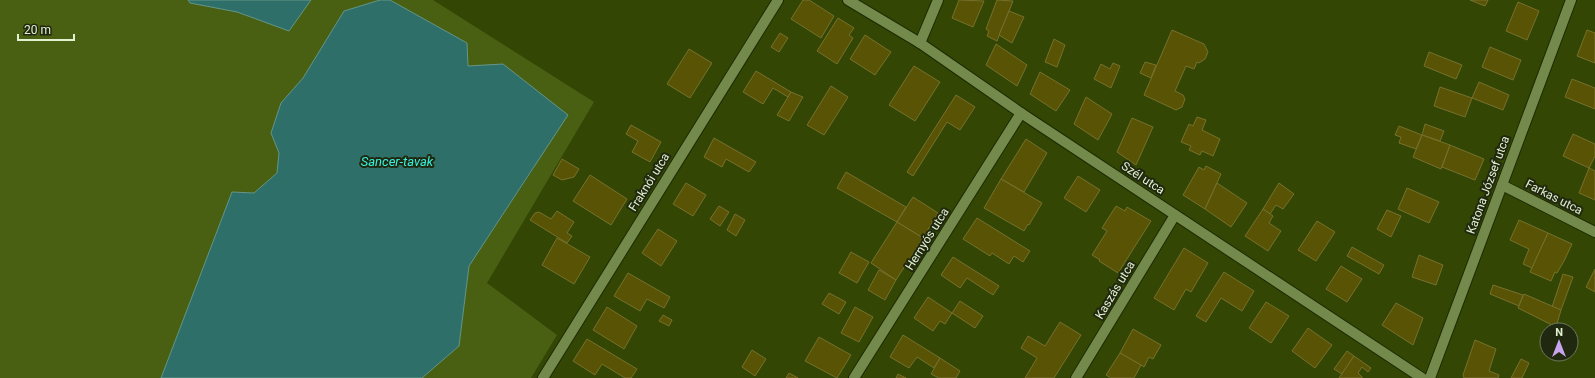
<svg xmlns="http://www.w3.org/2000/svg" width="1595" height="378" viewBox="0 0 1595 378" font-family="Roboto,sans-serif">
<rect width="100%" height="100%" fill="#334604"/>
<g fill="#496013">
<path d="M0,0H188L190,3L237,12L289,31L311,0H380L344,11L303,78L281,103L271,133L279,153L277,173L254,193L232,192L161,378H0Z"/>
<path d="M390,0H433L594,102L487,283L557,335L531,378H422L459,346L469,266L534,168L468,66L467,43Z"/>
</g>
<g fill="#2e7069" stroke="#649688">
<path d="M188,0H311L289,31L237,12L190,3Z"/>
<path d="M380,0H390L467,43L468,66L503,64L568,115L469,266L459,346L422,378H161L232,192L254,193L277,173L279,153L271,133L281,103L303,78L344,11Z"/>
</g>
<g fill="#595405" stroke="#76712d">
<path d="M803,0H809L834,16L821,38L791,19Z"/>
<path d="M959,0L984,1L973,27L952,18Z"/>
<path d="M997,0L1013,1L997,41L987,36L989,31L986,29Z"/>
<path d="M1470,0H1488L1485,6Z"/>
<path d="M1518,2L1539,11L1527,40L1506,31Z"/>
<path d="M1009,11L1024,17L1012,43L999,35Z"/>
<path d="M838,18L854,28L849,35L853,38L837,64L817,51Z"/>
<path d="M1172,30L1204,44L1208,52L1205,59L1199,63L1197,62L1194,69L1186,66L1175,91L1183,95L1185,99L1182,107L1176,110L1144,95Z"/>
<path d="M1587,30L1595,33V63L1577,56Z"/>
<path d="M780,33L788,38L779,52L771,47Z"/>
<path d="M865,35L891,52L875,75L850,59Z"/>
<path d="M1054,39L1065,45L1057,67L1045,62Z"/>
<path d="M996,44L1027,65L1017,86L986,65Z"/>
<path d="M1490,47L1521,60L1513,80L1482,67Z"/>
<path d="M689,49L712,63L690,98L667,84Z"/>
<path d="M1429,52L1462,65L1456,79L1424,66Z"/>
<path d="M1145,62L1156,65L1151,78L1140,73Z"/>
<path d="M1113,63L1120,66L1111,88L1094,79L1101,64L1110,69Z"/>
<path d="M914,66L940,82L915,121L889,105Z"/>
<path d="M756,71L791,92L788,97L773,88L763,104L743,92Z"/>
<path d="M1040,72L1070,90L1056,111L1030,94Z"/>
<path d="M1572,79L1595,88V109L1565,97Z"/>
<path d="M1479,82L1509,95L1503,110L1472,98Z"/>
<path d="M831,86L848,97L824,135L807,125Z"/>
<path d="M1440,87L1472,98L1465,117L1434,106Z"/>
<path d="M791,92L803,97L789,121L777,115Z"/>
<path d="M956,95L975,107L960,130L947,122L913,176L907,172Z"/>
<path d="M1086,97L1112,114L1098,140L1074,124Z"/>
<path d="M1197,117L1206,120L1202,130L1220,139L1213,156L1202,151L1200,155L1189,150L1191,146L1181,142L1189,124L1193,126Z"/>
<path d="M1132,118L1153,127L1136,165L1117,152Z"/>
<path d="M1425,124L1444,131L1440,141L1422,135Z"/>
<path d="M631,125L661,142L650,162L632,152L638,141L626,134Z"/>
<path d="M1399,126L1422,135L1416,149L1399,143L1401,137L1395,135Z"/>
<path d="M1573,134L1595,144V156L1589,168L1563,156Z"/>
<path d="M1422,135L1450,145L1441,169L1413,157Z"/>
<path d="M714,138L756,162L749,172L726,159L722,167L704,157Z"/>
<path d="M1026,139L1047,153L1024,192L1001,179Z"/>
<path d="M1450,145L1484,159L1475,180L1442,167Z"/>
<path d="M562,159L579,169L574,177L562,180L553,175Z"/>
<path d="M1206,166L1221,174L1205,209L1183,195L1199,167L1204,170Z"/>
<path d="M1589,168L1595,171V200L1579,193Z"/>
<path d="M846,172L906,207L897,222L837,188Z"/>
<path d="M590,175L627,199L611,225L573,201Z"/>
<path d="M1078,176L1100,190L1086,212L1064,198Z"/>
<path d="M1001,179L1042,203L1029,225L1028,224L1024,231L984,208Z"/>
<path d="M686,183L706,195L693,216L673,204Z"/>
<path d="M1217,183L1247,203L1231,227L1205,209Z"/>
<path d="M1279,183L1294,194L1283,209L1276,205L1270,214L1263,209Z"/>
<path d="M1407,188L1439,202L1429,223L1398,209Z"/>
<path d="M913,197L938,213L923,238L897,222Z"/>
<path d="M719,206L729,212L720,226L710,219Z"/>
<path d="M1116,206L1125,211L1127,207L1151,221L1118,273L1099,261L1100,260L1092,255L1107,231L1102,228Z"/>
<path d="M1263,209L1273,216L1269,223L1281,231L1268,251L1245,236Z"/>
<path d="M1387,210L1401,216L1391,237L1377,229Z"/>
<path d="M557,211L574,222L567,233L572,236L567,243L530,220L535,213L539,212L551,219Z"/>
<path d="M735,214L745,220L736,236L727,230Z"/>
<path d="M977,218L1030,251L1023,262L1014,256L1009,264L992,253L990,256L963,239Z"/>
<path d="M1519,220L1548,233L1532,268L1523,264L1529,249L1510,240Z"/>
<path d="M1317,221L1335,232L1316,261L1298,250Z"/>
<path d="M897,222L923,238L896,280L871,263Z"/>
<path d="M658,229L677,241L661,266L642,253Z"/>
<path d="M1548,233L1572,244L1564,261L1557,273L1555,272L1551,281L1530,272Z"/>
<path d="M557,238L590,257L574,284L542,265Z"/>
<path d="M1352,247L1384,265L1379,274L1347,256Z"/>
<path d="M1184,248L1208,263L1191,292L1186,289L1174,310L1154,298Z"/>
<path d="M851,252L869,262L857,283L839,273Z"/>
<path d="M1419,255L1443,265L1436,285L1412,277Z"/>
<path d="M953,257L999,286L993,295L967,278L960,288L941,275Z"/>
<path d="M1341,266L1362,279L1347,302L1326,289Z"/>
<path d="M1595,269V292L1586,287Z"/>
<path d="M879,270L896,280L885,300L868,290Z"/>
<path d="M1224,272L1254,291L1242,311L1221,298L1206,322L1196,316Z"/>
<path d="M628,273L670,297L664,308L647,299L640,311L614,296Z"/>
<path d="M1563,274L1573,277L1561,310L1552,307Z"/>
<path d="M1493,285L1523,295L1519,306L1490,294Z"/>
<path d="M829,293L846,302L839,314L822,304Z"/>
<path d="M1524,294L1561,310L1556,327L1518,308Z"/>
<path d="M928,297L952,313L945,324L940,321L933,331L914,318Z"/>
<path d="M960,301L983,316L975,328L952,313Z"/>
<path d="M1266,302L1289,316L1271,343L1249,328Z"/>
<path d="M1396,303L1423,318L1413,345L1382,325Z"/>
<path d="M607,307L637,326L624,349L593,330Z"/>
<path d="M855,307L873,317L859,342L841,333Z"/>
<path d="M663,315L672,320L669,326L659,321Z"/>
<path d="M1060,322L1081,335L1054,378H1025L1037,358L1021,348L1028,336L1045,346Z"/>
<path d="M1308,328L1332,345L1315,368L1292,351Z"/>
<path d="M1133,329L1161,345L1153,359L1149,357L1144,367L1120,353Z"/>
<path d="M903,335L940,358L934,368L917,357L909,368L890,357Z"/>
<path d="M819,337L851,355L837,378L805,361Z"/>
<path d="M587,339L637,369L631,378H625L602,364L595,375L573,361Z"/>
<path d="M1475,340L1496,349L1489,371L1499,375L1498,378H1464L1463,375Z"/>
<path d="M752,350L766,359L755,376L742,367Z"/>
<path d="M1347,351L1354,356L1342,374L1334,369Z"/>
<path d="M1120,353L1141,365L1134,378H1111L1106,375Z"/>
<path d="M1354,356L1371,368L1368,372L1362,367L1358,373L1362,377V378H1339Z"/>
<path d="M940,358L960,371L956,378H939L931,374Z"/>
<path d="M1521,359L1529,363L1522,378H1511Z"/>
<path d="M789,373L798,378H786Z"/>
<path d="M898,374L906,378H896Z"/>
</g>
<g fill="none" stroke-linecap="round" stroke-linejoin="round">
<defs>
<g id="minor">
<path d="M848,0L920,43L1021,113L1422,378"/>
<path d="M920,43L938,0"/>
<path d="M1502,185L1595,232"/>
<path d="M543,378L778,0"/>
<path d="M854,378L1021,113"/>
<path d="M1076,378L1175,215"/>
<path d="M1430,378L1571,0"/>
</g>
</defs>
<use href="#minor" stroke="#1d2b00" stroke-width="12"/>
<use href="#minor" stroke="#748a4d" stroke-width="10"/>
</g>
<g text-anchor="middle" stroke-width="4" stroke-linejoin="round" paint-order="stroke">
<g font-size="12" fill="#e3f0d0" stroke="#202910">
<text transform="translate(1143 178) rotate(33)" y="4">Szél utca</text>
<text transform="translate(649 182) rotate(-58)" y="4">Fraknói utca</text>
<text transform="translate(1488 185) rotate(-70)" y="4">Katona József utca</text>
<text transform="translate(1554 197) rotate(27)" y="4">Farkas utca</text>
<text transform="translate(927 239) rotate(-58)" y="4">Hernyós utca</text>
<text transform="translate(1115 290) rotate(-59)" y="4">Kaszás utca</text>
</g>
<g font-size="13" font-style="italic" fill="#37f2e1" stroke="#202910">
<text x="397" y="166">Sancer-tavak</text>
</g>
</g>
<g transform="translate(1559 342)"><circle r="19" fill="#202910" stroke="#6e795d"/>
<path d="M0-3L7 15L0 10L-7 15Z" fill="#c8a6ef"/>
<text y="-6" font-size="11" font-weight="bold" text-anchor="middle" fill="#e3f0d0">N</text>
</g>
<path d="M18 34v6h56v-6" fill="none" stroke="#e3f0d0" stroke-width="2"/>
<text x="24" y="34" font-size="12" fill="#e3f0d0" stroke="#202910" stroke-width="3" paint-order="stroke">20 m</text>
</svg>
